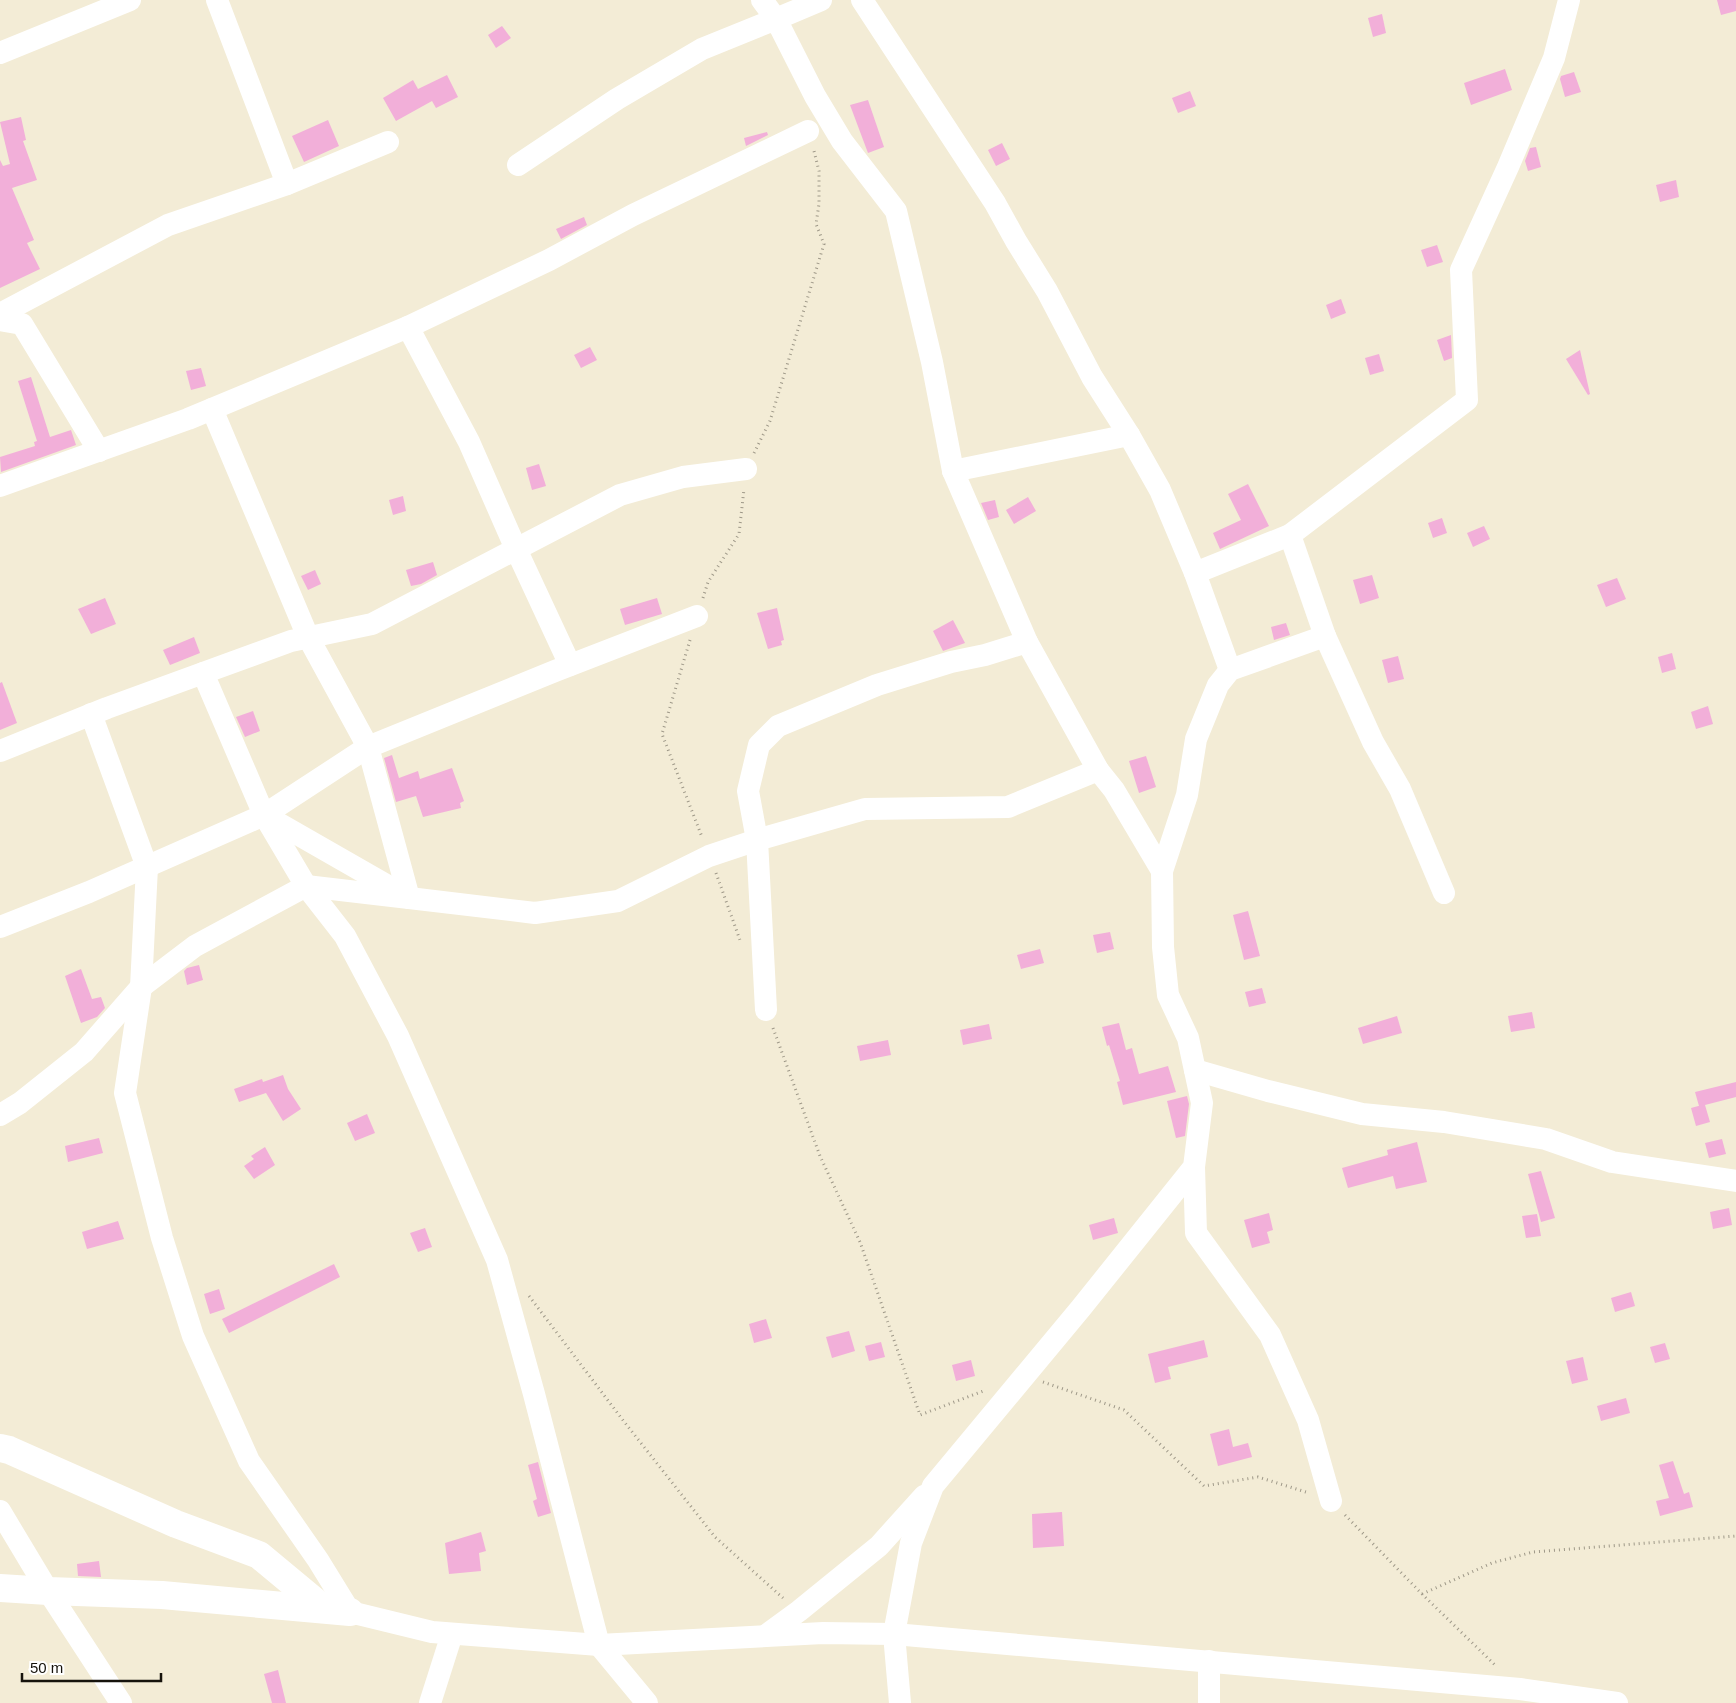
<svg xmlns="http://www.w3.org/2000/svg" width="1736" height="1703" viewBox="0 0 1736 1703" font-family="Arial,sans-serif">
<rect width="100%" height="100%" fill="#f3ecd6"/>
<g fill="#f2afd9">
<path d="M1717,0H1736V11L1721,15Z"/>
<path d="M1382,14L1386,33L1373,37L1368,18Z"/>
<path d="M502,26L511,38L496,48L488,35Z"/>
<path d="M1505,69L1512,90L1471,105L1464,83Z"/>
<path d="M1574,72L1581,92L1565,97L1560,79L1561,76Z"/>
<path d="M447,75L458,97L436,108L432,101L396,121L383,98L413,80L418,89Z"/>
<path d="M1190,91L1196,106L1178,113L1172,98Z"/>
<path d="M868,100L884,147L868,153L850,105Z"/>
<path d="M21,117L26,140L23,141L37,180L12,188L34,240L27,243L40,269L0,288V160L3,166L10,164L0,122Z"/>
<path d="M328,120L339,146L304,162L292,136Z"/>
<path d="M767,132L768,135L746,146L744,138Z"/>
<path d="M1002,143L1010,159L996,166L988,150Z"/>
<path d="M1536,147L1541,167L1528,171L1525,161L1530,148Z"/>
<path d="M1676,180L1679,197L1660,202L1656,185Z"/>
<path d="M584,217L587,225L561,239L556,229Z"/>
<path d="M1437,245L1443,262L1427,267L1421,250Z"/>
<path d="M1341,299L1346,313L1331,319L1326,305Z"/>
<path d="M1451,335L1452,358L1444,361L1437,340Z"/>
<path d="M590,347L597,360L581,368L574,355Z"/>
<path d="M1580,350L1590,394L1588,395L1566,359Z"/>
<path d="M1379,354L1384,371L1370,375L1365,358Z"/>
<path d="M201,368L206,386L191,390L186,371Z"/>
<path d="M31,377L50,437L71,430L76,445L1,472L0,457L35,446L34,442L37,441L18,381Z"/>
<path d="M539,464L546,486L532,490L526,468Z"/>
<path d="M1248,484L1269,526L1220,549L1213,533L1241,520L1228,494Z"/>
<path d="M403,496L406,511L393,515L389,500Z"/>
<path d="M1028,497L1036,511L1014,524L1006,510Z"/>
<path d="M995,500L999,517L988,520L981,503Z"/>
<path d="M1442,518L1447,533L1433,538L1428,523Z"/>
<path d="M1484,526L1490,539L1473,547L1467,533Z"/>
<path d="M433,562L437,575L421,584L411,586L406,570Z"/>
<path d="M315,570L321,584L308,590L301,576Z"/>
<path d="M1372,575L1379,598L1360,604L1353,580Z"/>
<path d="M1617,578L1626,599L1606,607L1597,585Z"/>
<path d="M105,598L116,624L91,634L78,609Z"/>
<path d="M657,598L662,614L625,625L620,609Z"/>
<path d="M777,608L784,640L781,641L782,645L768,649L757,613Z"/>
<path d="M953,620L965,643L943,651L933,631Z"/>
<path d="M1286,623L1290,635L1274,640L1271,627Z"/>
<path d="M194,637L200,653L170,665L163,650Z"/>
<path d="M1672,653L1676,669L1662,673L1658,657Z"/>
<path d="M1398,656L1404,679L1388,683L1382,660Z"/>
<path d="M2,682L17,723L0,730V683Z"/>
<path d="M1708,706L1713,724L1696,729L1691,712Z"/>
<path d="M253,711L260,731L245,737L236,717Z"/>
<path d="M392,755L399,778L418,771L420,779L452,768L464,801L460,803L461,808L423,817L416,796L396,802L384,758Z"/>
<path d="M1146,756L1156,787L1139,793L1129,761Z"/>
<path d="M1248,911L1260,956L1244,960L1233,915Z"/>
<path d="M1110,932L1114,949L1097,953L1093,935Z"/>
<path d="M1040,949L1044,963L1021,969L1017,955Z"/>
<path d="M199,965L203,980L187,985L184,971L187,968Z"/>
<path d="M81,969L92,999L101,997L105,1008L97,1017L81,1023L65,976Z"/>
<path d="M1262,988L1266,1003L1249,1007L1245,992Z"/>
<path d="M1532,1012L1535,1028L1511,1032L1508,1016Z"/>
<path d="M1397,1016L1402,1033L1363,1044L1358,1028Z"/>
<path d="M1119,1023L1126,1050L1132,1048L1139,1074L1168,1066L1176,1092L1123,1105L1117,1082L1120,1081L1109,1045L1107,1046L1102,1027Z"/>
<path d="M989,1024L992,1039L963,1045L960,1030Z"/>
<path d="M888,1040L891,1055L860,1061L857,1046Z"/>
<path d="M283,1075L288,1089L301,1109L283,1121L266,1093L239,1102L234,1089L262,1079L263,1082Z"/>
<path d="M1736,1082V1097L1705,1105L1710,1122L1696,1126L1691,1108L1702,1105L1699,1106L1695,1092Z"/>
<path d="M1187,1096L1189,1104L1185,1136L1176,1138L1167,1101Z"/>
<path d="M367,1114L375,1133L355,1141L347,1123Z"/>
<path d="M99,1138L103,1153L68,1162L65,1146Z"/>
<path d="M1722,1139L1726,1154L1709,1158L1705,1143Z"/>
<path d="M1417,1142L1427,1182L1396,1189L1393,1176L1348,1188L1342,1168L1388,1155L1387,1150Z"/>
<path d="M265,1147L275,1165L254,1179L244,1166L254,1159L251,1156Z"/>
<path d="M1541,1171L1555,1218L1541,1222L1528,1174Z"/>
<path d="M1729,1208L1732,1225L1713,1229L1710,1212Z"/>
<path d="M1269,1213L1273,1230L1267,1232L1270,1243L1252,1248L1244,1220Z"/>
<path d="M1537,1214L1541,1236L1526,1238L1522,1216Z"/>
<path d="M1114,1218L1118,1233L1093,1240L1089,1225Z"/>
<path d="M118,1221L124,1239L87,1249L82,1232Z"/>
<path d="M425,1228L432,1247L418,1252L410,1233Z"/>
<path d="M334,1264L340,1277L229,1333L222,1319Z"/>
<path d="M219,1289L225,1309L210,1314L204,1294Z"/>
<path d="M1631,1292L1635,1306L1615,1312L1611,1298Z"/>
<path d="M766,1319L772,1338L754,1343L749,1324Z"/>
<path d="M849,1331L855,1351L832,1358L826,1337Z"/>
<path d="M1204,1340L1208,1357L1168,1367L1171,1379L1155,1383L1148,1354Z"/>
<path d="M881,1342L885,1357L869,1361L865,1346Z"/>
<path d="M1665,1343L1670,1359L1655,1363L1650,1347Z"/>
<path d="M1583,1357L1588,1380L1572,1384L1566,1361Z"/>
<path d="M971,1360L975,1376L956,1381L952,1365Z"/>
<path d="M1626,1398L1630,1413L1601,1421L1597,1406Z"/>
<path d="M1229,1429L1233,1447L1248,1443L1252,1457L1218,1466L1210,1434Z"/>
<path d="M1673,1461L1684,1494L1689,1492L1693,1507L1660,1516L1656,1501L1669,1498L1659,1465Z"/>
<path d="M538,1462L551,1513L538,1517L533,1501L537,1499L528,1465Z"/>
<path d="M1062,1512L1064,1546L1033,1548L1032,1514Z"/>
<path d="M481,1532L486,1551L479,1553L481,1571L449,1574L445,1543Z"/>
<path d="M99,1561L101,1577L78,1576L77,1564Z"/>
<path d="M278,1670L286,1703H272L264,1674Z"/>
</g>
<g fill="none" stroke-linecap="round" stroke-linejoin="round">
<g stroke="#9e9888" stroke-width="3" stroke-dasharray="1 4" stroke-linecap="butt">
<path d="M754,453L770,421L824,244L816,224L819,204V171L814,151"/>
<path d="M703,598L708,582L739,534L744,489"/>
<path d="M690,640L662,734L702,837"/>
<path d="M716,873L741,943"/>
<path d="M773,1028L820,1156L860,1242L920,1415L986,1390"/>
<path d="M529,1296L622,1419L715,1537L783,1598"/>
<path d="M1043,1382L1124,1410L1204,1486L1258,1477L1309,1493"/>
<path d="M1345,1515L1422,1594L1496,1666"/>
<path d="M1422,1594L1492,1563L1533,1552L1736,1536"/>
</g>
<g stroke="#fff" stroke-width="22">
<path d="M217,0L287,184"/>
<path d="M762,0L776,19L821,0"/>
<path d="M862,0L995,203L1016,241L1047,291L1092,377L1129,435L1160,490L1195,573L1230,670"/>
<path d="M0,53L130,0"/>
<path d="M518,165L617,99L702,49L776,19L815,96L842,141L896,211L932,362L953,471L1027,642L985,655L951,662L877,685L778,726L759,745L748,791L757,840L766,1010"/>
<path d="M0,314L168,225L287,184L388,142"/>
<path d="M0,320L22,324L99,451"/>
<path d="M408,327L469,442L516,549L570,665"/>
<path d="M953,471L1129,435"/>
<path d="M0,486L188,419L408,327L549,260L633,215L808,131"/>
<path d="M1290,535L1325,636L1373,742L1400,789L1444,893"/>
<path d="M1195,573L1290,535L1467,400L1461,270L1508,167L1554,58L1569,0"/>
<path d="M1027,642L1098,770L1114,790L1162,871"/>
<path d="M203,673L264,815L306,886L345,936L398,1036L497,1260L534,1394L599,1645L647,1703"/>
<path d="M91,714L147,867L141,987L125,1093L162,1238L193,1336L249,1461L318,1560L350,1612L432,1632L599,1645L823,1633L894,1634L1520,1689L1617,1703"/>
<path d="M0,751L107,708L291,641L372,624L620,495L683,477L746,469"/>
<path d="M264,815L368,747L555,671L697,616"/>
<path d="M0,927L89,892L264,815L409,898L535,913L618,901L709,856L757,840L865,809L1008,807L1098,770"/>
<path d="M1195,1070L1268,1091L1362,1114L1444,1122L1546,1139L1612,1162L1736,1181"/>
<path d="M0,1115L20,1103L84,1052L141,987L195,946L306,886L409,898L368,747L308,637L212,409"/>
<path d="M1194,1167L1196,1233L1270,1335L1308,1420L1331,1501"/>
<path d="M0,1511L48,1591L121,1703"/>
<path d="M765,1636L799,1611L879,1546L924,1496"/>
<path d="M1209,1661V1703"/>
<path d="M430,1703L452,1634"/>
<path d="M900,1703L894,1634L911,1543L933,1486L1081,1308L1194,1167L1202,1103L1188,1038L1168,995L1163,947L1162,871L1187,795L1196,739L1218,685L1230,670L1325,636"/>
</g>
<g stroke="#fff" stroke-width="28">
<path d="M0,1448L9,1450L176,1524L259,1555L324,1609"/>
<path d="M0,1588L48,1591L162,1595L350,1612"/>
</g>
</g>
<path d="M22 1673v8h139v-8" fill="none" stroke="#16130c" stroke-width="2.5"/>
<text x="30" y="1673" font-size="15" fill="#16130c" stroke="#ffffff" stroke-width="4" paint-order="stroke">50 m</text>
</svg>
